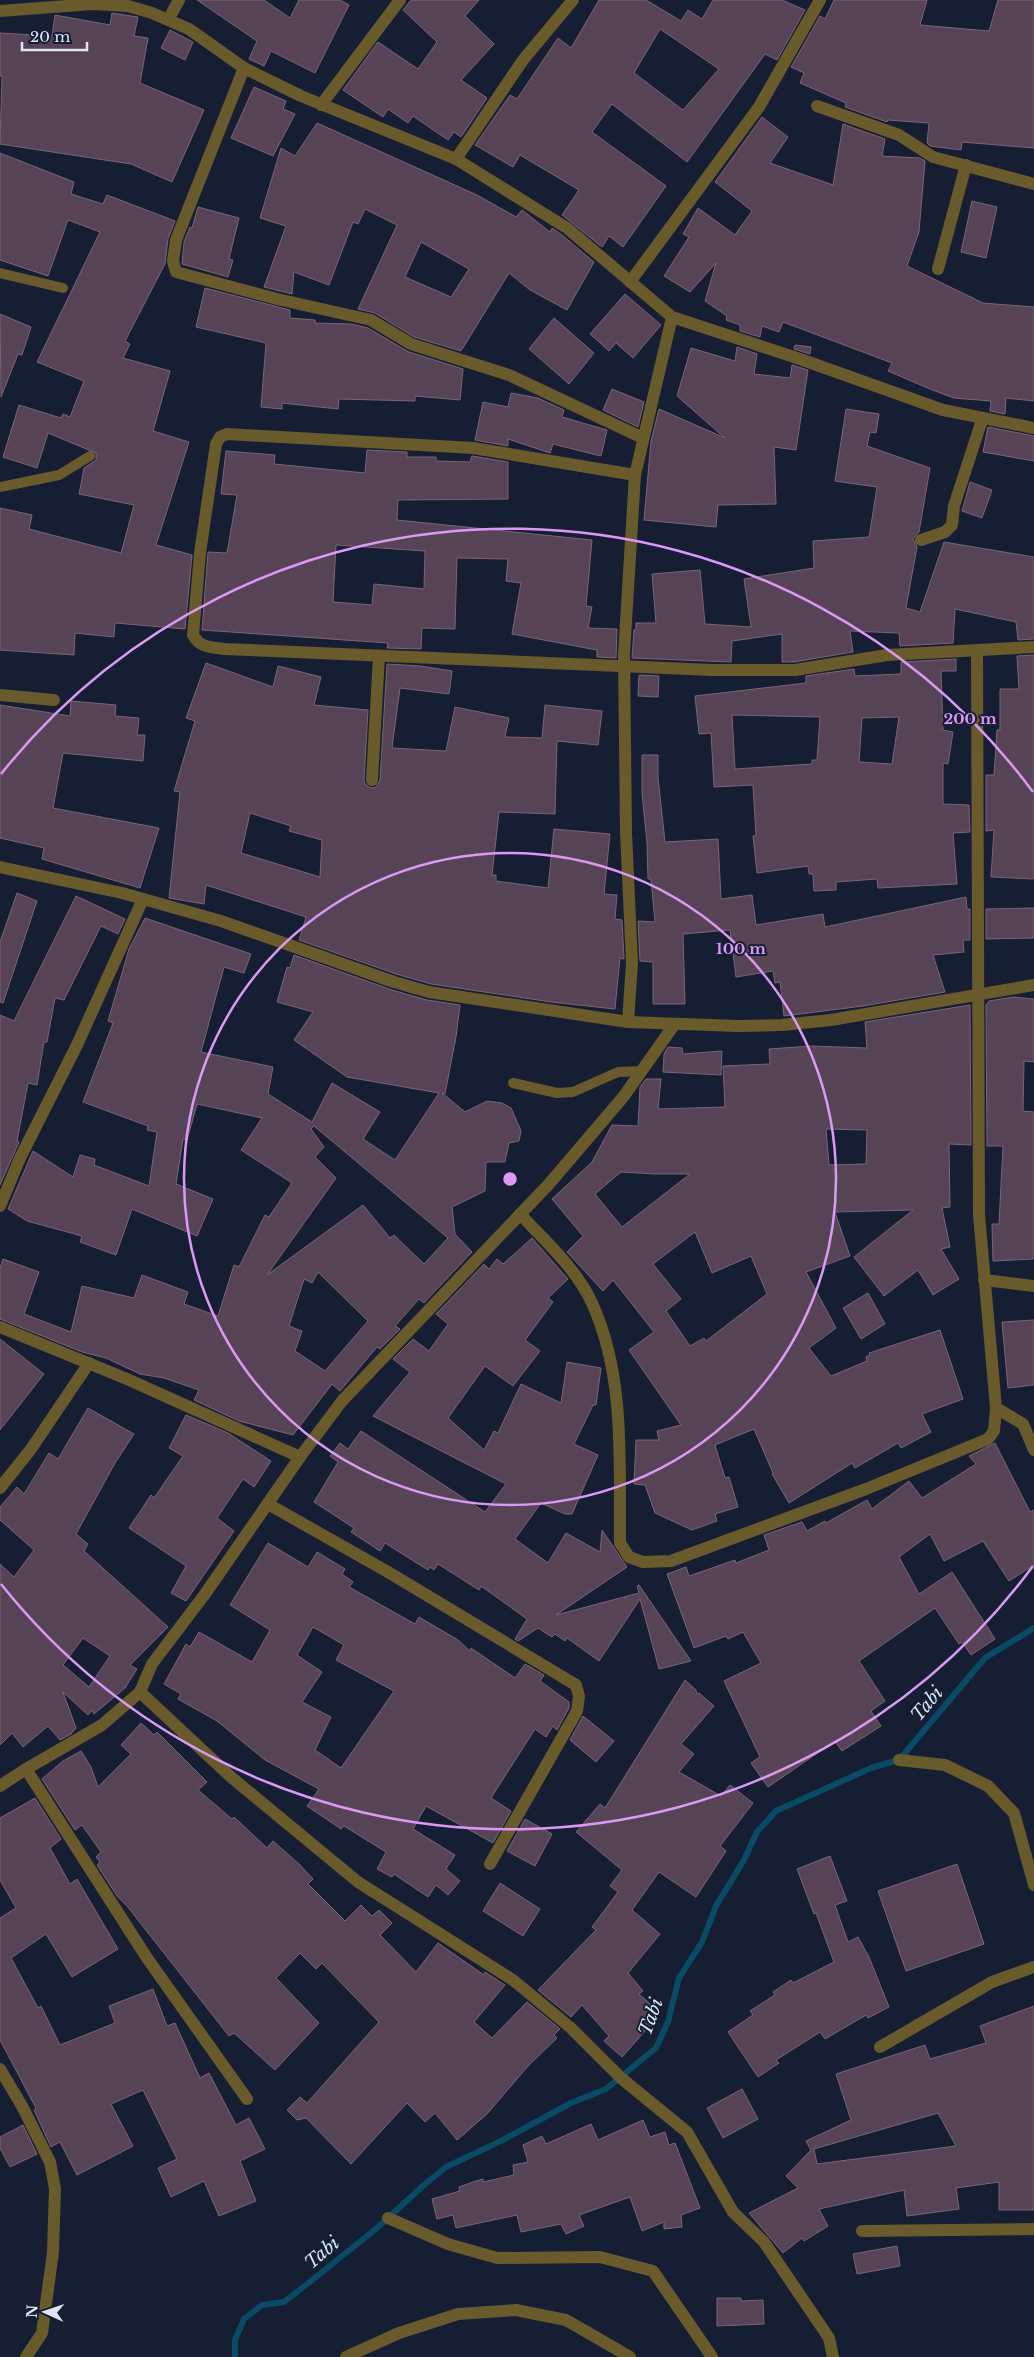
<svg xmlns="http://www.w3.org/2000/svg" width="1034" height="2357" viewBox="0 0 1034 2357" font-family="'Libre Baskerville',serif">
<rect width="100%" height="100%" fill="#161e33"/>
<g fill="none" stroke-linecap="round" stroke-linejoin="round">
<path stroke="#094a65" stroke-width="6" d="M235,2357V2340L244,2319L262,2305L284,2302L306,2285L377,2228L424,2185L446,2167L501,2141L571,2103L606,2089L656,2048L668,2022L679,1978L702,1942L716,1906L744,1860L757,1832L776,1811L871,1768L899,1760L985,1658L1034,1628"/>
</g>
<g fill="#574356" stroke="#7a6478" fill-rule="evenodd">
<path d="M197,0H264L290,18L299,0H340L349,5L315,73L271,51L264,66L249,59L257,41Z"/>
<path d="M411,0H479L465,16L494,44L461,80L487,98L461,137L454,132L448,140L413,116L408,123L388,109L383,117L343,90L378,42L418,69L437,42L403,10Z"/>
<path d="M599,0H646L681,21L688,10L702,19L713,0H782L805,10L777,60L765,54L687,162L612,104L592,132L666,186L623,247L609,236L602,247L562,215L579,190L520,155L513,167L475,145L510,95L517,99L558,38L571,48ZM660,29L719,69L683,110L634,73Z"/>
<path d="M834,0H927L920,25L989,31L998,0H1034V148L962,142L961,150L930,146L927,143L929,123L888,120L887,122L845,107L846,103L800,83L804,73L791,67L820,16L825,19Z"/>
<path d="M112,13L138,17L134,36L148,38L140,83L204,110L172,182L131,164L0,144L2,76H0V33L52,36L55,15L110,25Z"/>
<path d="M170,30L193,42L185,60L161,48Z"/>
<path d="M254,87L286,101L283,109L295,114L273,156L231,138Z"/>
<path d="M762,117L788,137L770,163L833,185L843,124L885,139L882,156L920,158L925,161L919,232L907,266L983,303L1034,307V401L1006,398L1005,414L990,411L991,401L954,398L930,389L888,371L892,363L783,322L779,332L762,326L760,337L740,331V325L726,320L727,316L705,301L716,263L690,292L664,276L689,237L683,234L698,208L735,235L752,211L715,182Z"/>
<path d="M317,123L477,195L516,217L522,210L550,232L552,228L562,235L594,262L567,310L530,290L509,273L461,351L414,337L375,313L358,309L397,225L365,209L358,224L353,222L329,285L294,272L292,294L264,287L286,226L260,218L281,148L295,156ZM421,242L469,269L451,297L405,277Z"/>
<path d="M0,153L74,182L71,194L103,204L107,195L175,221L168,239L165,264L125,341L130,344L123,358L170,371L153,431L189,442L156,545L192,555L185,629L115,623L114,637L75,633L74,655L0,650V508L32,515L29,529L121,553L134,505L79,494L84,468L96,460V453L48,433L37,468L3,457L19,405L61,418L63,414L70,417L84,381L37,362L100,232L68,220L48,276L0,260Z"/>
<path d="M972,201L997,207L986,258L961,252Z"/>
<path d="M198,207L239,218L229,259L233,260L228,277L182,264L184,242L190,227L192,228Z"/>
<path d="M205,288L290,310V318L315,320V323L351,324L368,328L409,352L463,369L460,400L415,396V401L339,399L338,409L282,403V409L261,407L266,343L196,327Z"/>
<path d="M625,294L661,325L633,358L616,343L609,351L590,334Z"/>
<path d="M0,314L31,327L22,355L18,354L1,397Z"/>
<path d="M554,318L594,353L569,384L529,349Z"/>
<path d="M795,345L811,347L810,354L794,349Z"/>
<path d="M737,347L757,354L754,374L790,378L792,365L808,370L796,450L774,447L776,504L718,505L716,527L644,520L651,441L659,409L725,438L677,396L691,348L735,361Z"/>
<path d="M612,389L644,402L638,427L603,410Z"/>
<path d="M511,393L538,398L564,410L562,417L607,430L601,456L553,444L550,453L508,439V446L475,440L483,402L508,407Z"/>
<path d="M846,409L879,414L876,433L870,432L867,446L930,468L919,532L913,539L917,547L906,608L920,612L944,542L1034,557V639L1018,640L1016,622L955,609L953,643L900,646L899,633L850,631L853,652L794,662H782V634L732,641L731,662L632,658L634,630H636V623H656L652,574L700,570L705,624L751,627L744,579L814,568L813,541L869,537L877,487L835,481Z"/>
<path d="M988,427L1034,436V461L983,452Z"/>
<path d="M367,450L407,452V457H436V461L470,462L472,456L508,462V499L398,500L397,520L592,540L586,606L592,607L588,628L617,629L616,658L597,657V650L512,634L521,583L506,581L508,559L457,558L455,629L422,628L421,649L387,648L388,643L202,630L208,552L227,553L237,495L221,494L226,451L275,455L274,464L365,473ZM336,545L425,551L424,589L374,584L372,605L333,602Z"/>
<path d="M970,482L992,490L982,518L962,511Z"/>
<path d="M1034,655V879L991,877L994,830L986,831V775H994L997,730H1000V689H1019L1017,656Z"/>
<path d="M956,659V671H941L943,730L953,732L948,764L943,763V804L969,805L970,832L953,833L957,884L878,888L877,879L836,882V890L814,891L813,874H809L808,866L757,873L753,836L756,835L753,785L714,787L711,733L699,734L695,696L806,683V676L854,669L855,676L901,674V662ZM732,715L820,717L817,760H812V764L735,769ZM899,717L892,764L859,762L862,718Z"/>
<path d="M206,663L273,687L278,666L321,677L314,705L368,710L364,780L365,784L371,788L376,787L380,780L387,664L420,666L452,671L449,694L400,688L392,748L446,751L455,707L509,718L505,737L542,738L545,705L602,711L598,745L557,741L555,814L499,812L492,875H496V881L548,888L554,829L610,834L604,894L617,895L615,919L622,920L624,959L620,958L615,1009L551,1002L431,984L396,974L299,940L306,917L206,885L204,904L169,898L180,792L174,791L195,721L186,718ZM250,813L291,826L289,831L322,840L320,877L241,853Z"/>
<path d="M639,675L659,676L658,697L638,696Z"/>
<path d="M71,701L116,705L115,716L139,718L137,735H145L143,761L63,753L53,808L159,828L140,888L42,859L44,848L0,838V705L70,716Z"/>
<path d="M642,755H658V778L665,842L718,839L721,899L752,895L756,925L823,914L825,927L966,897L967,909H970V940H963L964,952L933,955L945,992L863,1006L784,1016L780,982L775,983L773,971L736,977L730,930L683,934L685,1004H653V962L640,961L638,921L655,922L651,879H648L647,843L642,793Z"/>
<path d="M17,893L37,901L3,1003L0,1002V942Z"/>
<path d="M76,896L125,919L118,934L101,926L64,1000L55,998L47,1042H44L37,1085L28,1083L17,1141L19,1142L0,1185V1015L14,1021Z"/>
<path d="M1034,908V938L986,939V909Z"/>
<path d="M145,918L251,954L244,973L224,967L201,1052L273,1067L268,1094L312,1122L332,1083L380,1112L363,1139L395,1160L439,1093L347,1077L294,1040L313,1012L277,1002L287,967L290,968L294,955L392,990L427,1000L460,1005L456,1037L445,1094L442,1093L465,1112L487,1101L502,1103L511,1108L521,1131L519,1141L509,1143L505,1162H486L485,1191L452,1207L455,1234L472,1252L424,1303L419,1299L395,1326L400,1329L380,1349L377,1347L340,1391L332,1384L293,1435L239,1421L194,1400L199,1390L164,1378L140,1374L106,1358L82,1352L0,1319V1268L3,1259L39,1272L24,1314L71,1332L82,1286L134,1298L142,1275L188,1292L184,1304L218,1316L234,1265L239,1267L265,1215L269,1217L292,1183L241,1150L262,1118L197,1104L187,1140L183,1139L176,1184L213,1199L197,1236L132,1209L116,1255L80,1242L82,1236L27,1221L8,1209L33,1151L73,1177L80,1155L95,1159L94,1165L149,1186L157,1132L147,1130L148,1126L83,1102L113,1023L108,1021L129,949ZM314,1126L448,1238L424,1264L394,1235L390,1238L363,1205L267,1275L336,1178L315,1157L324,1147L311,1129ZM318,1272L368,1321L325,1371L295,1351L302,1331L289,1326L304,1279L312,1283Z"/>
<path d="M1013,997L1034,999V1062L1024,1061L1023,1111L1034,1112V1259L993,1261L992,1224H999L1003,1146H987L986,1005L989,1001Z"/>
<path d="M970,1005L971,1145L949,1144L950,1207L942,1208L950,1247L941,1249L959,1279L933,1295L918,1270L884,1296L854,1257L913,1210L835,1212L850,1256L806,1272L836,1328L809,1348L831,1376L867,1361L866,1357L870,1355L869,1353L940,1330L963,1399L922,1414L931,1432L901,1448L898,1443L855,1468L852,1463L789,1503L772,1474L773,1473L754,1429L715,1445L725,1478L729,1477L738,1507L715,1514L717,1521L692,1530L655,1513L645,1485L634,1484L636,1440H659L657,1431L681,1425L629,1350L654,1332L613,1280L603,1291L567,1252L583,1236L552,1199L592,1162L612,1125L638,1126L640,1087L646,1079H661L658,1109L725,1107L723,1066L770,1064L769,1049L811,1046L867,1048L865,1022ZM826,1129L867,1130L866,1164L829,1165ZM621,1172L656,1174H690L622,1227L595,1194ZM695,1232L712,1273L751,1256L767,1294L706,1341L704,1338L690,1346L666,1311L681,1299L653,1264Z"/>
<path d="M668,1047L682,1048L683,1054L722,1051L721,1075L663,1072L664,1054Z"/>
<path d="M532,1238L568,1279L548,1298L553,1302L525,1340L540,1351L513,1386L485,1366L448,1418L484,1450L494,1431L498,1433L521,1384L561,1403L567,1362L601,1368L596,1405H593L574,1444L598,1455L572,1514H565L541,1503L515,1539L548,1563L566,1533L600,1552L602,1530L627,1567L556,1615L639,1593L637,1586L639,1585L691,1661L659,1669L640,1599L599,1661L567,1638L565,1641L555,1634L552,1637L538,1628L518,1641L515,1639L527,1619L481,1586L479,1590L438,1564L434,1570L430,1567L428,1570L385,1543L380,1551L351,1532L354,1528L314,1502L338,1462L330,1456L340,1443L348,1449L361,1431L485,1512L506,1484L373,1416L410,1372L393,1359L413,1339L429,1351L448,1324L436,1314L484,1264L489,1269L497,1259L503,1264Z"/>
<path d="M868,1293L885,1324L861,1339L843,1308Z"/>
<path d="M1034,1320V1385L1008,1388L1002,1322Z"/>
<path d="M0,1339L44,1374L0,1430Z"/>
<path d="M88,1408L134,1434L115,1463L76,1534L88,1544L84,1551L168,1627L130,1665L137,1669L125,1688L94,1714L92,1710L88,1715L63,1692L76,1728L71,1734L60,1740L48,1726L23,1747L12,1733L0,1745V1564L14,1577L34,1550L0,1520V1507L17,1487L24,1494L49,1453L58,1459ZM83,1638L110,1656L89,1687L63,1665Z"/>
<path d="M186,1415L228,1433L271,1461L254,1487L243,1479L217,1518L234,1531L186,1601L171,1593L186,1566L129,1528L151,1495L154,1498L183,1456L169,1448Z"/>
<path d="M995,1443L1030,1512L1034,1510V1565L1009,1581L983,1541L944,1561L930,1534L899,1557L919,1594L952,1572L995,1639L971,1655L962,1642L959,1644L935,1608L859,1661L885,1701L871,1711L881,1726L842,1751L835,1741L768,1787L751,1763L760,1757L724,1681L761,1663L743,1632L728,1639L726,1636L694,1648L667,1574L686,1567L689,1576L735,1560L736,1563L769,1550L764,1535L802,1522L807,1531L825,1521L826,1523L867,1500L872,1509L909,1481L922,1498L976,1464L969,1456Z"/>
<path d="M268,1543L308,1567L317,1552L345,1569L342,1574L353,1582L349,1587L415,1624L419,1617L458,1640L470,1651L471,1648L515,1678L525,1664L544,1675L540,1681L569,1702V1708L557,1730L553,1726L546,1737L535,1729L491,1798L511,1811L493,1843L426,1806L413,1829L455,1855L446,1869L460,1881L448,1895L436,1885L428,1897L394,1874L392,1877L377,1869L386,1852L344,1826L341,1829L307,1806L319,1789L265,1760L217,1721L178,1699L181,1694L164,1684L186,1644L190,1647L199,1632L252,1662L270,1630L230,1605ZM313,1627L344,1645L336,1660L394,1691L341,1768L315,1750L331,1717L302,1702L322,1672L297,1655Z"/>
<path d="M685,1680L696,1690L697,1694L699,1693L714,1706L681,1744L694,1754L679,1772L721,1796L730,1785L753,1803L720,1846L726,1851L696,1897L659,1872L632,1910L660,1934L628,1973L643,1991L639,1994L658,2011L650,2019L653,2022L622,2057L604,2041L609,2036L582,2005L571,2017L538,1990L596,1930L592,1927L618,1892L610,1886L622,1870L576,1832L600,1804L605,1808Z"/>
<path d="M583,1716L614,1741L596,1762L570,1740Z"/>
<path d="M141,1723L154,1735L157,1732L207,1782L198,1790L232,1819L234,1817L267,1848L273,1841L299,1864L313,1879L308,1884L345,1921L361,1905L372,1916L379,1910L392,1923L380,1935L416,1972L438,1943L484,1975L485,1972L505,1985L474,2022L492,2038L527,2002L560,2029L554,2035L557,2038L528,2066L487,2114L457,2140L435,2113L425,2122L407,2103L351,2164L306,2118L297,2120L287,2110L300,2097L307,2103L379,2022L322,1963L316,1969L300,1953L276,1978L319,2023L275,2070L234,2033L229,2036L127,1906L117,1896L97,1865L100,1862L96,1857L101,1852L82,1825L75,1830L42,1779L63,1761L81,1751L91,1767L98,1787L131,1754L121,1745Z"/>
<path d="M35,1798L61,1839L50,1848L70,1884L77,1879L118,1949L72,1977L46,1934L11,1958L38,2008L41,2006L60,2045L115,2023L109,2006L153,1989L167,2026L175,2023L200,2078L209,2073L236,2125L249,2118L265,2149L240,2161L256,2201L219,2216L204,2181L171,2197L158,2168L177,2159L143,2090L111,2104L133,2146L77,2175L60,2142L51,2147L34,2110L36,2108L0,2040V1918L16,1908L0,1880V1818Z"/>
<path d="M525,1819L552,1834L535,1866L507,1851Z"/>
<path d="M830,1856L847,1901L835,1905L848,1942L858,1937L869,1957L889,2007L868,2018L866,2015L825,2039L820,2032L776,2060L779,2063L758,2077L728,2032L753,2015L750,2011L775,1995L773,1992L791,1980L793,1983L834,1962L816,1913L814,1914L797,1869Z"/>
<path d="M957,1864L984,1944L906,1971L878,1891Z"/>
<path d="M500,1883L540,1909L523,1936L483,1911Z"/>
<path d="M1034,2006V2210H999V2182L956,2188L959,2209L907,2216L904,2190L819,2209L828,2226L804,2241L802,2238L783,2253L749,2213L798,2188L786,2176L811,2150L806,2141L851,2120L836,2074L925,2045L930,2059L986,2043L980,2026ZM938,2113L956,2146L817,2164L814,2149Z"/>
<path d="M742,2089L758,2119L723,2138L707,2108Z"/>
<path d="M643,2120L650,2137L665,2132L669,2145L675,2143L700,2208L681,2215L682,2227L664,2229V2222L642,2231L630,2197L579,2215L584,2226L566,2234L561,2224L521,2232L517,2215L456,2228L453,2215L437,2219L432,2199L460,2191L459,2187L476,2181L483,2179V2182L514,2175L513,2165L528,2162L523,2145L542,2136L546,2144L591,2124L598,2140Z"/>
<path d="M23,2125L37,2154L10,2167L0,2148V2137Z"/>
<path d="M897,2246L900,2266L857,2274L853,2254Z"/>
<path d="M717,2298H741V2301L763,2300L764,2324L717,2326Z"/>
</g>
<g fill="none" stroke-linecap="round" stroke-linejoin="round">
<g stroke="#685a2a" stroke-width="10">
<path d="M0,273L63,288"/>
<path d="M0,487L59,475L90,456"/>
<path d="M513,1083L557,1093L573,1092L618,1072L642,1071"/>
</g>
<g stroke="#685a2a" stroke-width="12">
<path d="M0,11L93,4L128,6L152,13L189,29L244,68L301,96L456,159L567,228L672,317L800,359L943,410L1034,428"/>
<path d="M168,20L179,0"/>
<path d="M244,68L176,240L173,261L176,272L277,299L371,320L411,344L509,375L643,438"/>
<path d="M321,105L400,0"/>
<path d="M817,106L899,135L933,157L1034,184"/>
<path d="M456,159L523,60L573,0"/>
<path d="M938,269L966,165"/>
<path d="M630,282L759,107L820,0"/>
<path d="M635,475L473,448L227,434L220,437L216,444L200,553L193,635C200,648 211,647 225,649L712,670H795L887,655L1034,647"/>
<path d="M921,540L945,532L952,525L954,506L982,420"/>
<path d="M0,695L54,700"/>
<path d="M372,780L379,656"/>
<path d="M628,1022L632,963L626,832L624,654L635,475L672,317"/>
<path d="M0,1206L20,1158L77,1045L143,899"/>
<path d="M520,1214C545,1241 576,1268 592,1303C626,1378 619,1463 620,1543L629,1557L643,1562L671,1561L866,1489L988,1439L994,1431L996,1408L979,1215L977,651"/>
<path d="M984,1280L1034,1286"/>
<path d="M0,1327L127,1379L300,1457"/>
<path d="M996,1408L1023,1424L1034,1450"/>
<path d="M0,1488L31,1449L89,1363"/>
<path d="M268,1504L388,1572L576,1685L579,1696L577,1711L490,1864"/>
<path d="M140,1692L231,1777L358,1882L513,1980L571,2028L621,2078L687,2132L733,2212L764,2242L829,2338L833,2357"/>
<path d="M899,1760L945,1765L988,1786L1014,1813L1034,1885"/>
<path d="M26,1769L147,1958L247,2099"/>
<path d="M0,1786L26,1769L102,1725L140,1692L152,1664L205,1594L300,1457L342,1401L549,1184L624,1096L674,1025"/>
<path d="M880,2047L992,1982L1034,1967"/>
<path d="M0,2069L22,2106L50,2162L55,2189L53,2252L42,2333L26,2357"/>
<path d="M388,2218L448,2244L497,2258L600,2257L653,2271L712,2357"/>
<path d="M862,2231L1034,2229"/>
<path d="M346,2357L399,2333L458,2314L516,2310L566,2320L630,2357"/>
</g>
<path stroke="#685a2a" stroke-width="12" d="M0,867L122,893L221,921L394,982L429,992L628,1022L737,1026L782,1025L831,1020L1034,985"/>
</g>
<g fill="none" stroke="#db99f5" stroke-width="2.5">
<circle cx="510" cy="1179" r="326"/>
<path d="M1033 1566A651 651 0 0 1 1 1584M1 774A651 651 0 0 1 1033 792"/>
</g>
<g text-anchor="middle" stroke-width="4" stroke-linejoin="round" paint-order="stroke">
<g font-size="18" font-style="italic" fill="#d5e8f3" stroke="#161e33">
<text transform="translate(927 1704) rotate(-50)" y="6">Tabi</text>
<text transform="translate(651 2017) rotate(-70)" y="6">Tabi</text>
<text transform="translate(322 2253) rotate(-40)" y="6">Tabi</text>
</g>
</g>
<circle cx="510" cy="1179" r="8" fill="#db99f5" stroke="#161e33" stroke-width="2.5"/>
<g font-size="15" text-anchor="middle" font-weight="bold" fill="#db99f5" stroke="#161e33" stroke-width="4" stroke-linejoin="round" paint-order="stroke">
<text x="970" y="724">200 m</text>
<text x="741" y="954">100 m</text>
</g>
<g transform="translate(45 2312) rotate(273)" stroke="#161e33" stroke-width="4" paint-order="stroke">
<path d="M0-4L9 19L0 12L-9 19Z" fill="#dfe5f4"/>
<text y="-8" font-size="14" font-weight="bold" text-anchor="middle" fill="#dfe5f4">N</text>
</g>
<path d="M22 42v8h65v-8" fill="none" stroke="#dfe5f4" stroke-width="2.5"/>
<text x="30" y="42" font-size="15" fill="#dfe5f4" stroke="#161e33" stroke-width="4" paint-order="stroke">20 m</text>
</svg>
